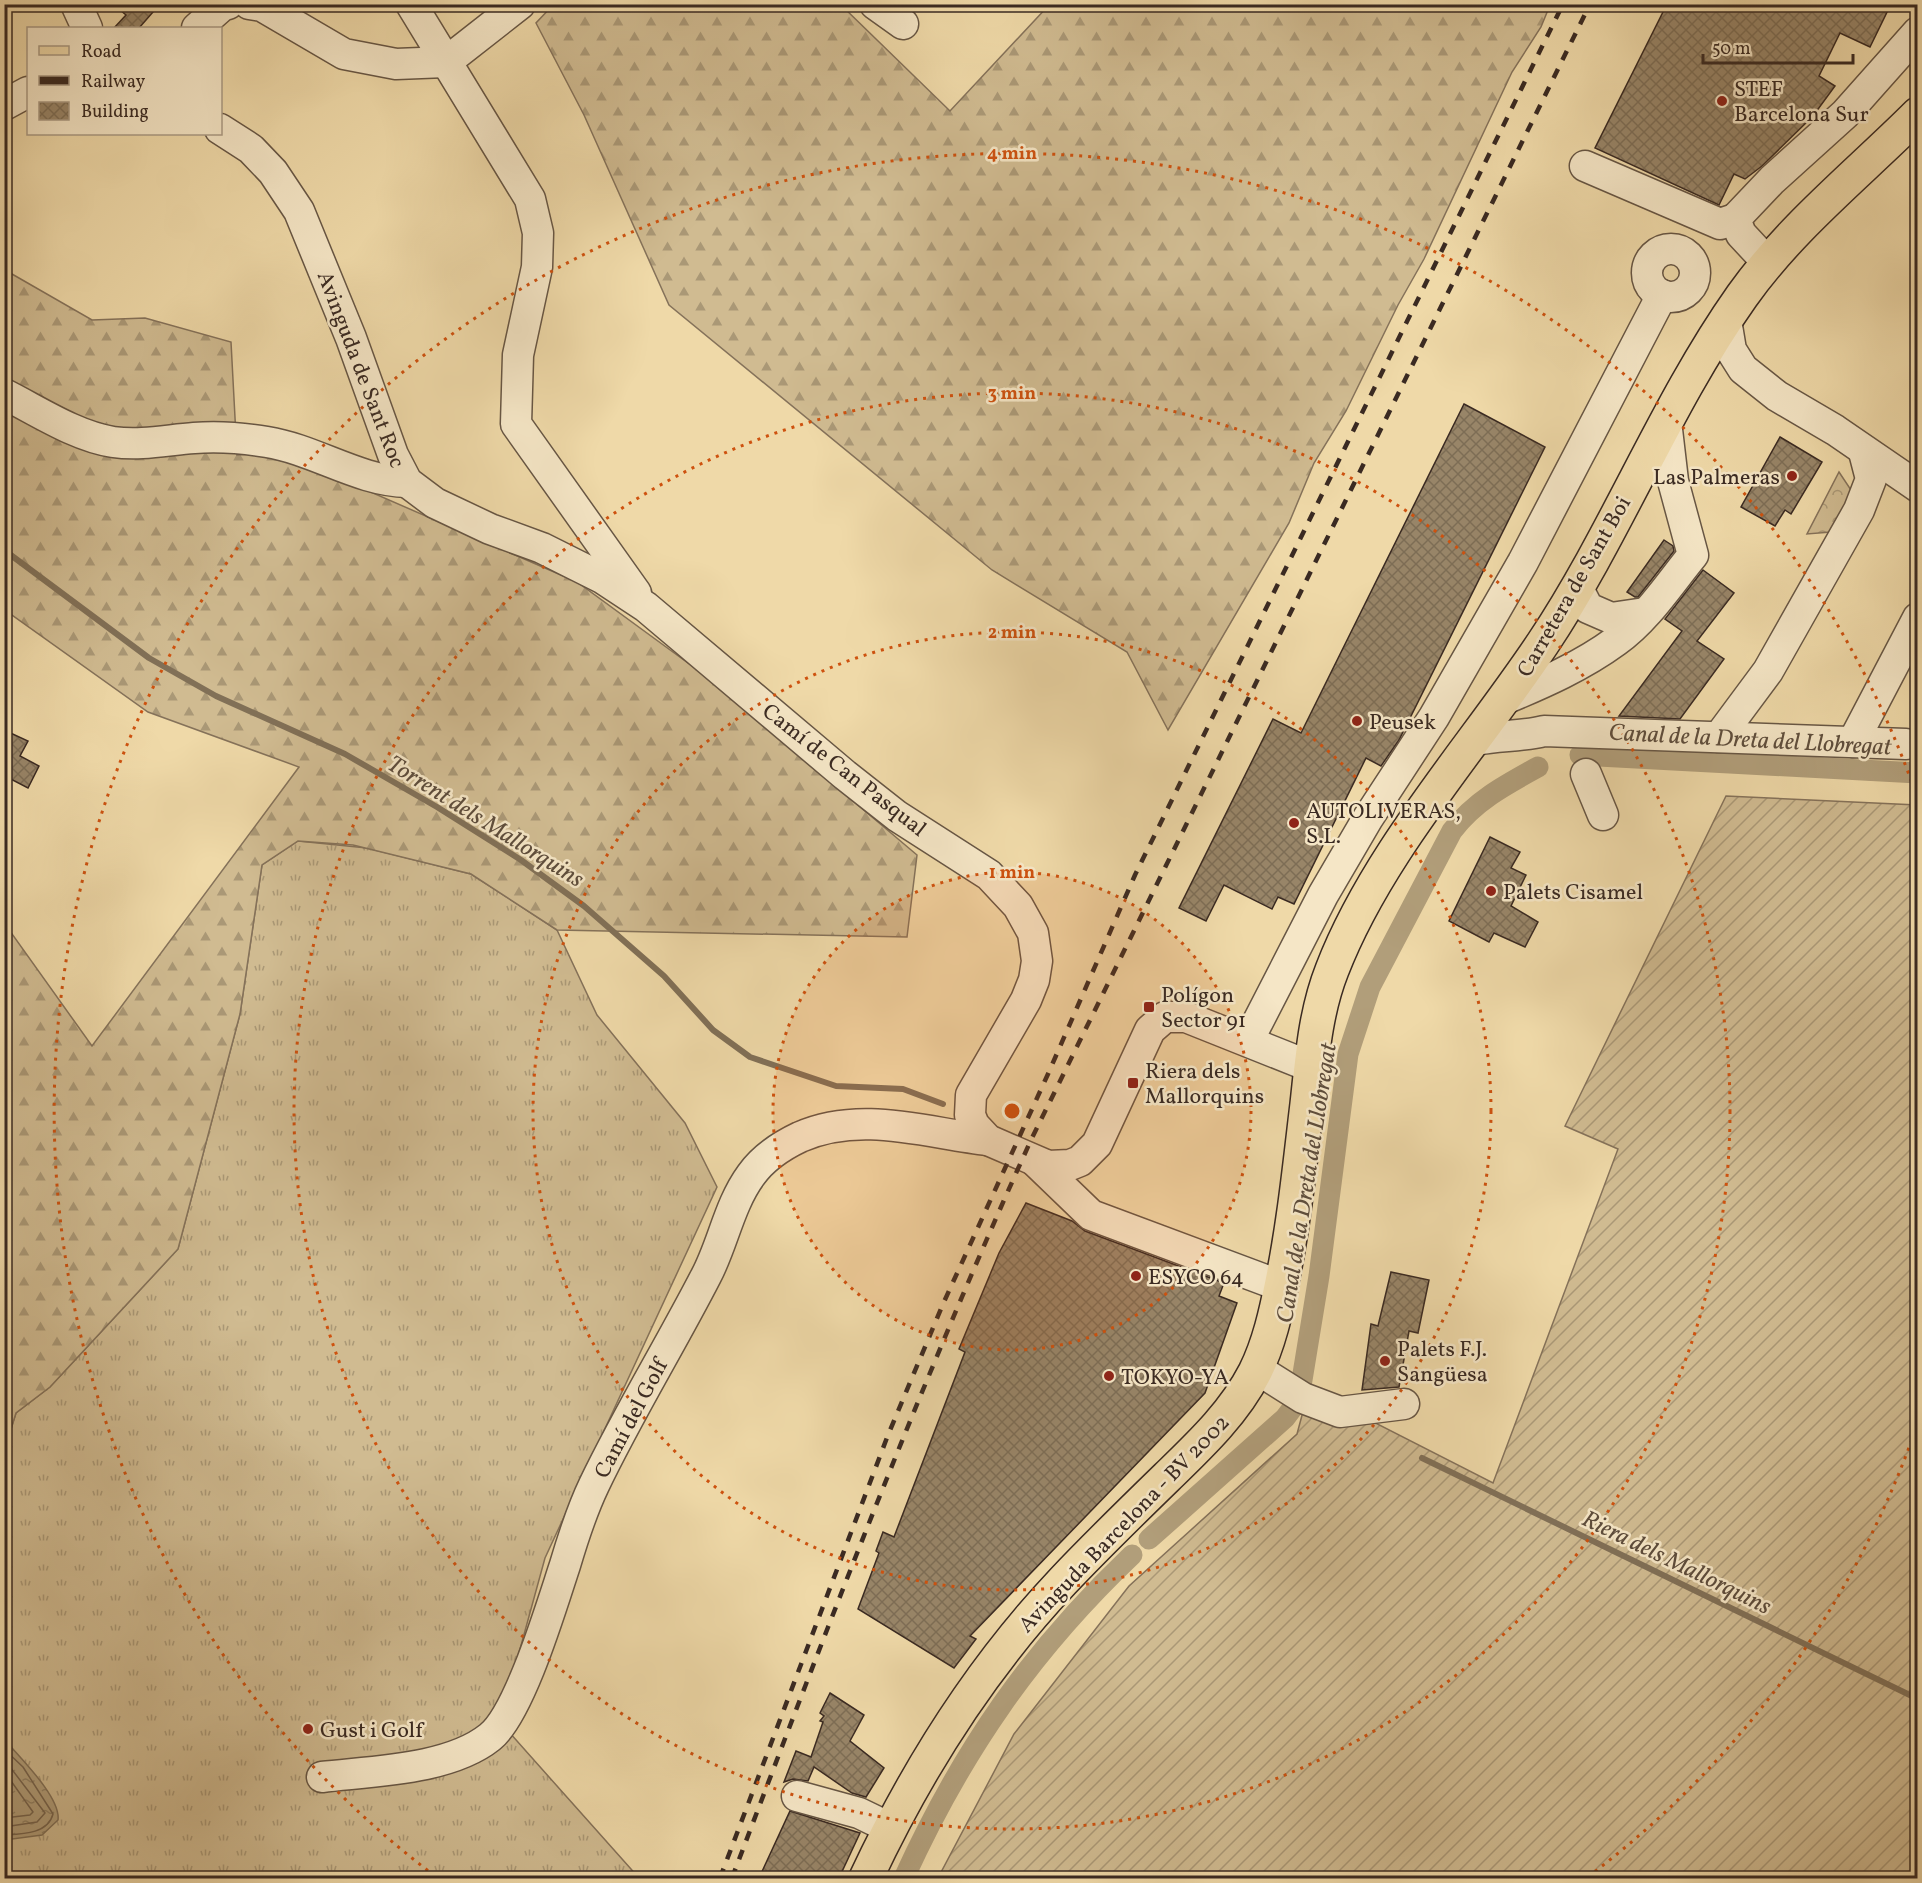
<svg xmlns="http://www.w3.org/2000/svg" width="1922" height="1883" viewBox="0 0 1922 1883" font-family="Vollkorn,serif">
<defs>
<pattern id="grass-tufts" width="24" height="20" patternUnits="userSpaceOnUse" patternTransform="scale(1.5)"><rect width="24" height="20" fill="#d0bb91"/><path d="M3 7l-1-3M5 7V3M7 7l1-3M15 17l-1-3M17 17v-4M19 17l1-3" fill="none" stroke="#aa9876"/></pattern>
<pattern id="forest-firs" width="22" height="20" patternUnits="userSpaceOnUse" patternTransform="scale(1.5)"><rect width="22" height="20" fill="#d0bb91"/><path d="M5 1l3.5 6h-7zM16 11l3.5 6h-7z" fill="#aa9876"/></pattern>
<pattern id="park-crowns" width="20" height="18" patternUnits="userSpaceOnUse" patternTransform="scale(1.5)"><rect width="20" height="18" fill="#d0bb91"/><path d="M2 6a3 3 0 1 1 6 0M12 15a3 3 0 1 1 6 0" fill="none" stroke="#aa9876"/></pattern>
<pattern id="garden-furrows" width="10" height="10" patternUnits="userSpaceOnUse" patternTransform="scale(1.5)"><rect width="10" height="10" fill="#d0bb91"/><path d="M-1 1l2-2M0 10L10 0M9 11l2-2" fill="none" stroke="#aa9876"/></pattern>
<pattern id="water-ripples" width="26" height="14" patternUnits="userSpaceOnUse" patternTransform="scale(1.5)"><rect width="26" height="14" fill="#b19e7a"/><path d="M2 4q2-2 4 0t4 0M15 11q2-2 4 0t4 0" fill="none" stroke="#918164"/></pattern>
<pattern id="building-cross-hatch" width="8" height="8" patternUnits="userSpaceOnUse" patternTransform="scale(1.5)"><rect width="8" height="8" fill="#988568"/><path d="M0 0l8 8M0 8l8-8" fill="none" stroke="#7d6d55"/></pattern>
</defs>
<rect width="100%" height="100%" fill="#efd9a8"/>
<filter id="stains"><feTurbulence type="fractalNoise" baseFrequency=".00333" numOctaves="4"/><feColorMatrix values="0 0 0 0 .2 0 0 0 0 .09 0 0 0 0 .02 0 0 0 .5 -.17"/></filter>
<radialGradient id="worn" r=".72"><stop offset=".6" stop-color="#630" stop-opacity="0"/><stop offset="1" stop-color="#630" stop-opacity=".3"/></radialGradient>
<path fill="url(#grass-tufts)" stroke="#85725a" stroke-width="1.5" d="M298,841L367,848L471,874L557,930L597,1015L685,1123L717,1187L545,1558L500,1722L639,1878H5V1448L16,1413L50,1387L178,1249L240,1014L262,865Z"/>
<g fill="url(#forest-firs)" stroke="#85725a" stroke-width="1.5">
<path d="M553,5H841L950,111L1049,5H1550L1541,27L1512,72L1424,259L1398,305L1346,411L1314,463L1289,523L1168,730L1127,652L992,570L669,305L584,115L536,23Z"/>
<path d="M5,270L92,320L145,318L231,342L237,455L279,452L577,582L703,674L917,855L907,937L557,930L471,874L353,845L298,841L262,865L240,1014L178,1249L50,1387L16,1413L5,1448V924L92,1046L299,767L148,712L5,610Z"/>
</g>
<path fill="url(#park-crowns)" stroke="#85725a" stroke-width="1.5" d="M1839,472L1853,493L1831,532L1807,534Z"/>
<path fill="url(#garden-furrows)" stroke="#85725a" stroke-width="1.5" d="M1726,796L1917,805V1878H938L1014,1734L1129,1586L1297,1434L1309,1389L1493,1483L1618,1149L1565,1126Z"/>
<path fill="url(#water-ripples)" stroke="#817057" stroke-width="1.5" d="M5,1740C19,1757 61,1797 58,1820L42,1835L5,1840Z"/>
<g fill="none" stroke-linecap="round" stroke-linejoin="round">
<g stroke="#76644e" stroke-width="1.5">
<path d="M4,1749L23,1767L53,1814C48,1834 22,1834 4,1835"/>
<path d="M4,1759L45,1813L37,1822L4,1827"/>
<path d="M4,1771L33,1812L30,1815L4,1818"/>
</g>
<g stroke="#817057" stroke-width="6">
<path d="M4,550L149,658L216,696L345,754L437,807L521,860L584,906L664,976L713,1030L750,1057L836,1086L903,1089L943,1104"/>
<path d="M1422,1458L1918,1699"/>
</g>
<g stroke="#b19e7a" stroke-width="21">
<path d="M1580,755L1918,773"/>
<path d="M1301,1386L1319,1276L1348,1054L1370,987L1452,831C1475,801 1505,785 1538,767"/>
<path d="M1149,1539L1285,1418L1294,1406"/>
<path d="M904,1878C962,1751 1031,1651 1132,1555"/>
</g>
</g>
<g fill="url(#building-cross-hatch)" stroke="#3a2a22" stroke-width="1.5">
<path d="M113,4H160L139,28H114L126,15Z"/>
<path d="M1667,4H1891L1870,47L1840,33L1819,76L1835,86L1813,116L1762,166L1745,179L1734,174L1719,205L1595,148Z"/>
<path d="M1464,404L1545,447L1399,740L1381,766L1366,758L1294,904L1278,897L1272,909L1224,885L1206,921L1179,908L1273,719L1301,733Z"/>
<path d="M1780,437L1822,462L1791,514L1785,510L1775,526L1741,507Z"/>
<path d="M1664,540L1673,546L1674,551L1638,597H1635L1627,592Z"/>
<path d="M1703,570L1734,593L1697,641L1724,659L1680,719L1619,716L1682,631L1665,619Z"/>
<path d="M4,730L28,741L20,756L39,766L28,788L7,777L4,782Z"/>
<path d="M1490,837L1520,852L1511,868L1526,875L1511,906L1538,922L1525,947L1494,933L1489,942L1449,921Z"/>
<path d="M1026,1203L1072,1221L1085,1231L1224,1283L1219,1296L1237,1303L1205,1393L970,1636L976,1639L954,1668L858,1609L879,1553L876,1551L883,1532L894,1537L965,1352L959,1349L999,1253Z"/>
<path d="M1391,1272L1429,1280L1418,1333L1409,1331L1399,1387L1362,1390L1371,1324L1378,1326Z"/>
<path d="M830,1693L864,1715L850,1741L884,1768L866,1797L852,1793L814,1767L808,1781L793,1779L784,1782L796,1751L811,1757L823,1722L820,1721L824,1716L820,1713Z"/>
<path d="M790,1811L860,1833L839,1878H759Z"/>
</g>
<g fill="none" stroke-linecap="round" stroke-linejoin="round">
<defs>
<g id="minor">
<path d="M76,4L87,28"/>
<path d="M249,4L262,6L344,54L396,64L446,62L520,4"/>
<path d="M411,4L530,199L538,233L537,267L518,355L516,424L636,593"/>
<path d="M875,4L903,24"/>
<path d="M197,28L223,5L228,4"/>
<path d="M4,105L28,92"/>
<path d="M220,129L251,149L273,172L299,211L351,338L393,455L407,482L435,503L490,529L542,548L602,578L646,607L845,775L897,816L989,875L1018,906L1033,933L1037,961L1034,980L1026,1000L971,1095L970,1115L974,1125L988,1140L1048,1166L1070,1165L1080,1161L1097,1144L1150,1030L1165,1017H1186L1309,1066"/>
<path d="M1585,166L1720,224L1735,219"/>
<circle cx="1671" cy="273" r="24"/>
<path d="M1768,263L1741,234L1735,219L1772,180L1845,114L1918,32"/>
<path d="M1726,320L1731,350L1743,369L1777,396L1835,430L1918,487"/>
<path d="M4,394C38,411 75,436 113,442C141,446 167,440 194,438C219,436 243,438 267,442C316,450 358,481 407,482"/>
<path d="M1577,587L1588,608L1611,618L1645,613"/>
<path d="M1505,699C1543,683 1582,666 1616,641C1647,619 1670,583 1693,555L1673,481L1666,421"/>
<path d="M1719,737L1768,671L1859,510L1871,479L1864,452"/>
<path d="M1476,740C1499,735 1521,737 1544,731L1906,744"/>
<path d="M1853,742L1918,618"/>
<path d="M1586,774L1603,815"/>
<path d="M1248,1041L1323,895L1368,818L1434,717L1523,562L1662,295"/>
<path d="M1036,1162L1091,1215L1281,1286"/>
<path d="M1257,1369L1303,1398L1340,1412L1404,1404"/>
<path d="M322,1777C372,1771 449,1770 490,1737C520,1713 552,1604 565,1565C573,1538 582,1510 594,1485C628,1414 670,1346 706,1276C723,1244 729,1205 751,1175C763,1158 781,1146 800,1137C861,1110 926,1133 988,1140"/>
<path d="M797,1796L859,1813L890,1828"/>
</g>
<path id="major" d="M866,1878C917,1769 980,1669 1063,1581C1097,1545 1132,1511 1167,1477C1200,1445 1234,1413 1255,1372C1269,1344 1276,1312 1282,1282C1294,1223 1300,1163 1307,1104C1312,1059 1315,1013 1332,970C1377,853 1473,748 1543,643C1617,532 1665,405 1742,296C1791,227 1858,174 1918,114"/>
</defs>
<use href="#minor" stroke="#675644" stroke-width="33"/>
<use href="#major" stroke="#3a2a22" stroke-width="36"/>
<use href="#minor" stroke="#f5e6c6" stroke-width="30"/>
<use href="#major" stroke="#efd9a8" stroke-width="33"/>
<g stroke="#3a2a22" stroke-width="4.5" stroke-dasharray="10 10" stroke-linecap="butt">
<path d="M720,1878L888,1435L943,1304L1048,1074L1135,875L1563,4"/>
<path d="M732,1878C826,1630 921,1382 1031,1140L1590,4"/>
</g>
</g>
<circle cx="1012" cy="1111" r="239" fill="#ce520f" fill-opacity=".12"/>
<g fill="none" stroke="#ce520f" stroke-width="3" stroke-dasharray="3 6">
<circle cx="1012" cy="1111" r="239"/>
<circle cx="1012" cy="1111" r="479"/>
<circle cx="1012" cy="1111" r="718"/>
<path d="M1915 1431A958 958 0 0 1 1589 1876M435 1876A958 958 0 1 1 1915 791"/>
</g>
<g fill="#8f2418" stroke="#f5e6c6" stroke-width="2">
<circle cx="1722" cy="101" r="6"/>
<circle cx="1792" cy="476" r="6"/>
<circle cx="1357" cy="721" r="6"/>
<circle cx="1294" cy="823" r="6"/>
<circle cx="1491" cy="891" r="6"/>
<rect x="1143" y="1001" width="12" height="12" rx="3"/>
<rect x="1127" y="1077" width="12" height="12" rx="3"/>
<circle cx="1136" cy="1276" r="6"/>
<circle cx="1385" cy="1361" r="6"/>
<circle cx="1109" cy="1376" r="6"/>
<circle cx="308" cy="1729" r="6"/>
</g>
<g text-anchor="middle" stroke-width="5" stroke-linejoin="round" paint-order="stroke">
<g font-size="22" fill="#3a2a22" stroke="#f5e6c6" text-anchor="start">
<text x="1734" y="96">STEF<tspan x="1734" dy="25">Barcelona Sur</tspan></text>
<text x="1780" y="484" text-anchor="end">Las Palmeras</text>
<text x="1369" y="729">Peusek</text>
<text x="1306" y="818">AUTOLIVERAS,<tspan x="1306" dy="25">S.L.</tspan></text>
<text x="1503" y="899">Palets Cisamel</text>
<text x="1161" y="1002">Polígon<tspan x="1161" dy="25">Sector 91</tspan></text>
<text x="1145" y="1078">Riera dels<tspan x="1145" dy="25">Mallorquins</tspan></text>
<text x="1148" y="1284">ESYCO 64</text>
<text x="1397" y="1356">Palets F.J.<tspan x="1397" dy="25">Sangüesa</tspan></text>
<text x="1121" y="1384">TOKYO-YA</text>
<text x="320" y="1737">Gust i Golf</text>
</g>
<g font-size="22" fill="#3a2a22" stroke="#f5e6c6">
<text transform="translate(362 369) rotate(69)" y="8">Avinguda de Sant Roc</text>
<text transform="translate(1573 586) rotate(-60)" y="8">Carretera de Sant Boi</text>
<text transform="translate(845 769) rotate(38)" y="8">Camí de Can Pasqual</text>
<text transform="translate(630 1418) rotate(-62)" y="8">Camí del Golf</text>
<text transform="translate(1123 1523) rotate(-46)" y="8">Avinguda Barcelona - BV 2002</text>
</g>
<g font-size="24" font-style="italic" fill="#5e4d3c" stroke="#f5e6c6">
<text transform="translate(1750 739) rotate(3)" y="8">Canal de la Dreta del Llobregat</text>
<text transform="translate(486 821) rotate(32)" y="8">Torrent dels Mallorquins</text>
<text transform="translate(1306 1183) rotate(-81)" y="8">Canal de la Dreta del Llobregat</text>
<text transform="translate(1677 1562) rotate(26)" y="8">Riera dels Mallorquins</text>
</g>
</g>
<circle cx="1012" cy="1111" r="9" fill="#ce520f" stroke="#f5e6c6" stroke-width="3"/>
<g font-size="18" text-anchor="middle" font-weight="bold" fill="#ce520f" stroke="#f5e6c6" stroke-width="5" stroke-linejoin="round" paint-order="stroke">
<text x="1012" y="159">4 min</text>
<text x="1012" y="399">3 min</text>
<text x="1012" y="638">2 min</text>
<text x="1012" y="878">1 min</text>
</g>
<rect width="1922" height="1883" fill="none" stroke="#efd9a8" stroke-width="24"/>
<rect x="6" y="6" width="1910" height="1871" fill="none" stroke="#3a2a22" stroke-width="3"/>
<rect x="12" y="12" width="1898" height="1859" fill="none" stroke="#3a2a22" stroke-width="1.5"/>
<rect x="27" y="27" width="195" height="108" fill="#f5e6c6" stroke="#aa9b84" stroke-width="1.5"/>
<rect x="39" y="46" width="30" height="9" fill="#efd9a8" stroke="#aa9b84" stroke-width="1.5"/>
<text x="81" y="57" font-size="18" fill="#3a2a22">Road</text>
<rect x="39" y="76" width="30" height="9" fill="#3a2a22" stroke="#aa9b84" stroke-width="1.5"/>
<text x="81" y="87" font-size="18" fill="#3a2a22">Railway</text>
<rect x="39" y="102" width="30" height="18" fill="url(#building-cross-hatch)" stroke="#aa9b84" stroke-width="1.5"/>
<text x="81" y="117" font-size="18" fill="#3a2a22">Building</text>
<path d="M1703 54v9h150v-9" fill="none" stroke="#3a2a22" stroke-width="3"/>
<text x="1712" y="54" font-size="18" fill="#3a2a22" stroke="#f5e6c6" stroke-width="4.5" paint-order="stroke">50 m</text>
<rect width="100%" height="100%" filter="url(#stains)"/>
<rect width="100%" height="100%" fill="url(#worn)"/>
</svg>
